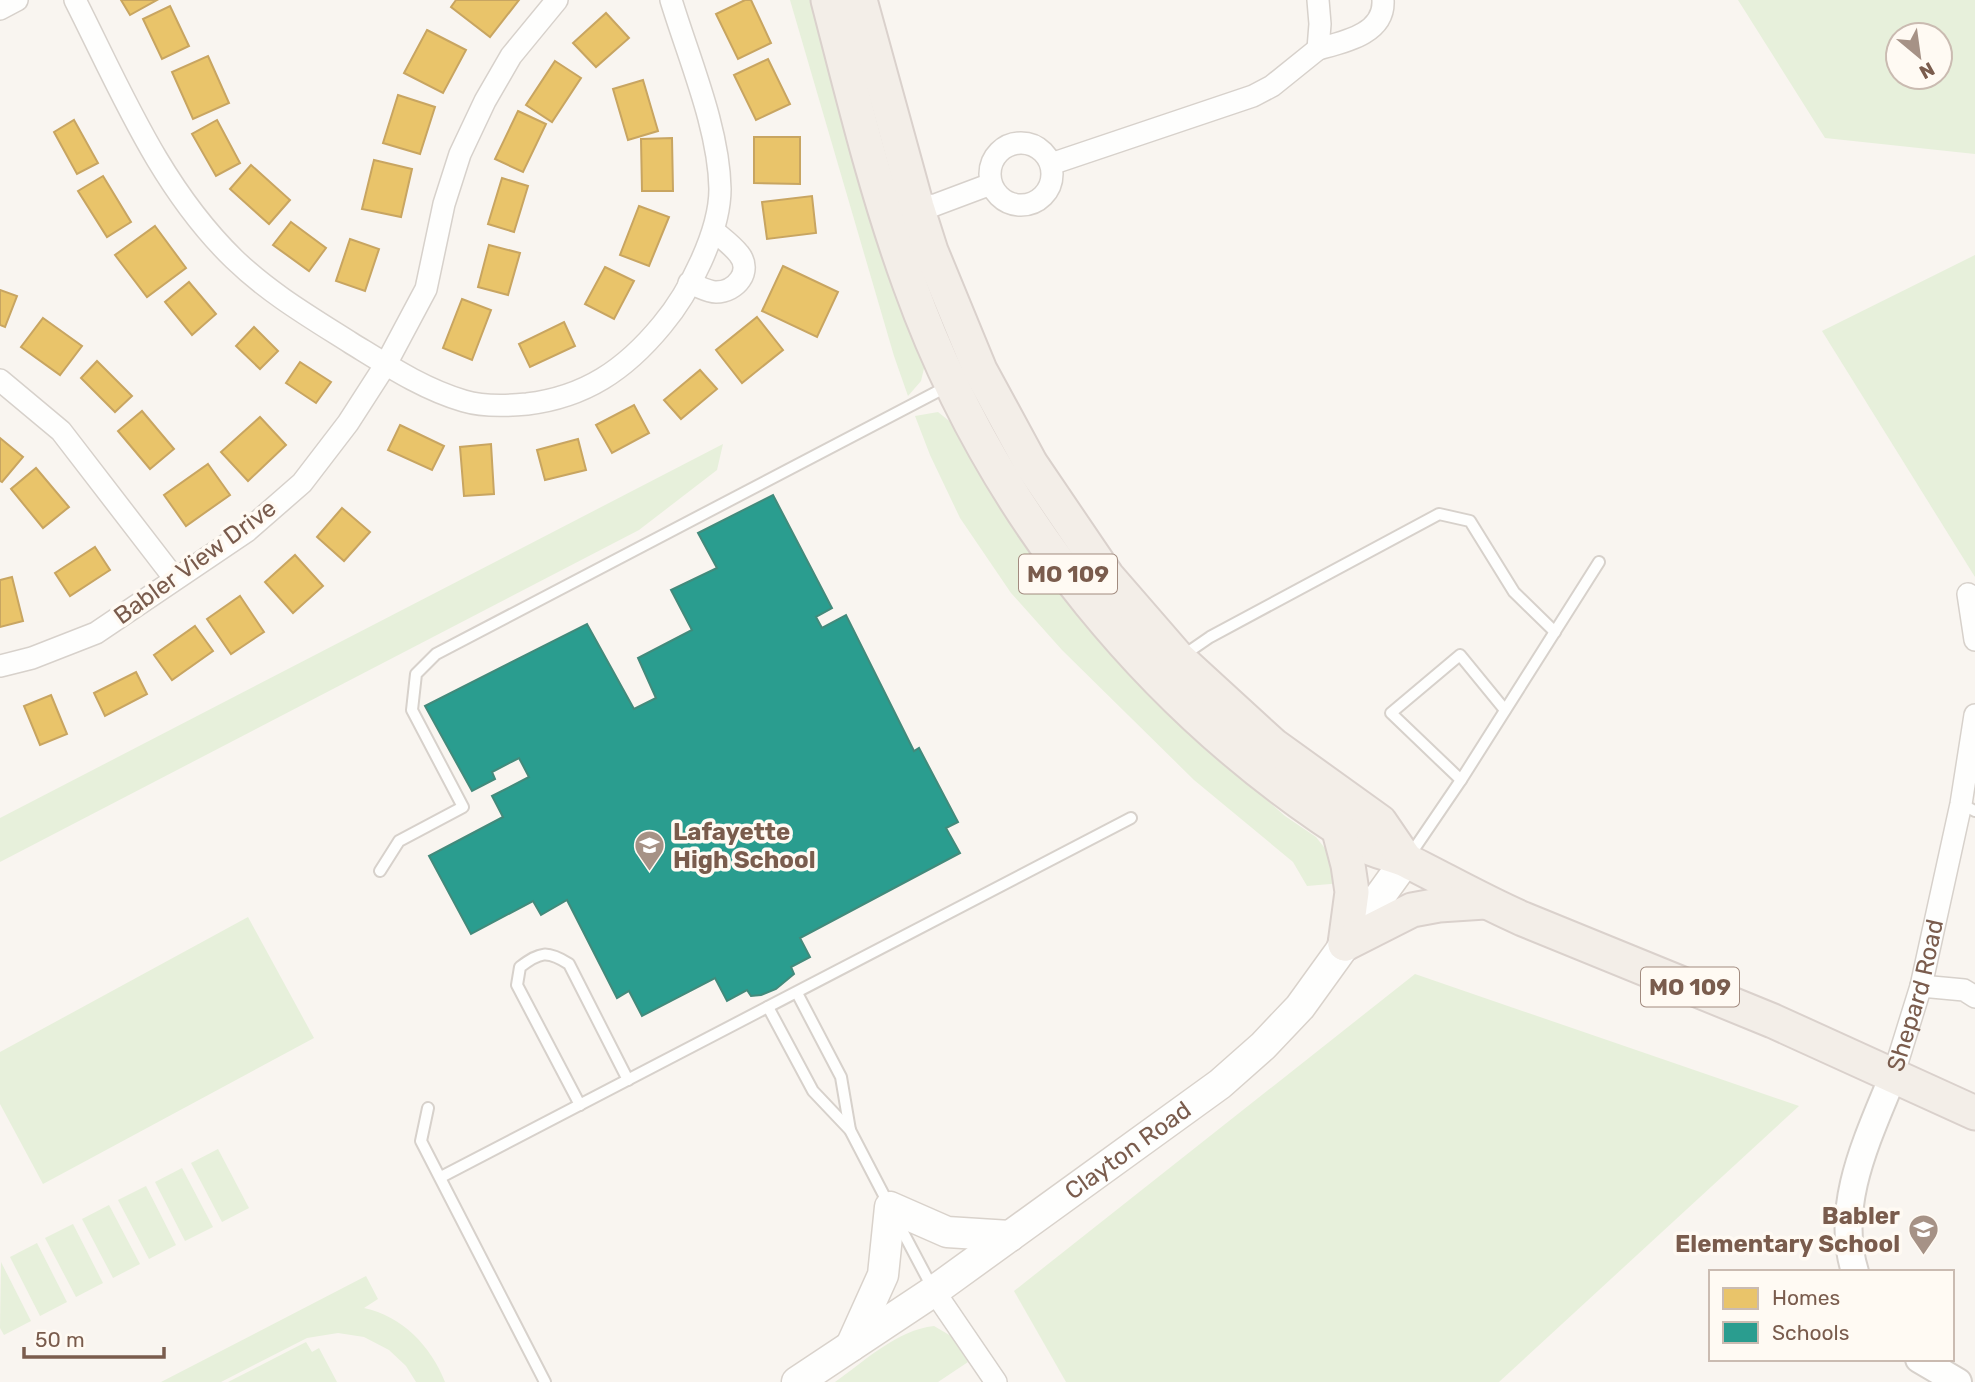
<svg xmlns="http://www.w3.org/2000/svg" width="1975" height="1382" viewBox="0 0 1975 1382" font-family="Rubik,sans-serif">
<rect width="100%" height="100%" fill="#f9f5f0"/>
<g fill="#e7f0db" fill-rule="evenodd">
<path d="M790,0H810L850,153L875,232L925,364L921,381L908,396L894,356Z"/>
<path d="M1738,0H1975V154L1825,138ZM1898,35H1940V77H1898Z"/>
<path d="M1975,255V577L1822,331Z"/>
<path d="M938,412L953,424L977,457L1232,769L1285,816L1316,837L1331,856L1342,883L1307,886L1293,862L1194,780L1062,650L1011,593L960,518L930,455L915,416Z"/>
<path d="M723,444L717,470L639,530L0,862V818Z"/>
<path d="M248,917L314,1038L43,1184L0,1104V1052Z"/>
<path d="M1415,974L1799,1106L1499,1382H1066L1014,1291Z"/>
<path d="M218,1149L249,1208L222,1222L191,1163Z"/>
<path d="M182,1168L213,1227L185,1241L155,1182Z"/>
<path d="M146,1186L176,1245L149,1259L118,1200Z"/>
<path d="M109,1205L140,1264L113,1278L82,1219Z"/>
<path d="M73,1224L103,1283L76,1297L45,1238Z"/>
<path d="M37,1243L67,1302L40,1316L10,1257Z"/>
<path d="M1,1262L31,1321L4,1335L0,1328Z"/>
<path d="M366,1276L378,1299L364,1308C402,1316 431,1346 445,1382H416L406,1366L389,1350L364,1337L338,1333L307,1338L221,1382H161Z"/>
<path d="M934,1326L951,1336L968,1362L938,1382H835C865,1361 897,1330 934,1326Z"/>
<path d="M306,1342L312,1352L319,1348L337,1382H228Z"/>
</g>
<g fill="#e9c46a" stroke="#c8a561" stroke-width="2">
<path d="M121,0H157L130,15Z"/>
<path d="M456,0H519L490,37L451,7Z"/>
<path d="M745,0H751L771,43L738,59L716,14Z"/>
<path d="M170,6L189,46L162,59L143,19Z"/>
<path d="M606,13L629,38L596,67L573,43Z"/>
<path d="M427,30L466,50L443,93L404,73Z"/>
<path d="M208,56L229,103L193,119L172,72Z"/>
<path d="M768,59L790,104L756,120L734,75Z"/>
<path d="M555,61L581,78L552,122L526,105Z"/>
<path d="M643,80L658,131L628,140L613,89Z"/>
<path d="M398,95L435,107L420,154L383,143Z"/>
<path d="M518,111L546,124L523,172L495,159Z"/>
<path d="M74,120L98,163L77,174L54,132Z"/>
<path d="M217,120L240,163L216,176L192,134Z"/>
<path d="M754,137H800V184L754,183Z"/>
<path d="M672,138L673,191H642L641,139Z"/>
<path d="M374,160L412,169L401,217L362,209Z"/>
<path d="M251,165L290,200L269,224L230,189Z"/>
<path d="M103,176L131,222L107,237L78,191Z"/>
<path d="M502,178L528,186L514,232L488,224Z"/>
<path d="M812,196L816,233L767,239L762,202Z"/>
<path d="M639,206L669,217L649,266L620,255Z"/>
<path d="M291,222L326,248L309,271L273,245Z"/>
<path d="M155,226L186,268L147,297L115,255Z"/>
<path d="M350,239L379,249L365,291L336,281Z"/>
<path d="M489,245L520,253L508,295L478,287Z"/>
<path d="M783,266L838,292L817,337L762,311Z"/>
<path d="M605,267L634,281L614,319L585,304Z"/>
<path d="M189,282L216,314L192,335L165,302Z"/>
<path d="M0,290L17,296L5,327L0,325Z"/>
<path d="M462,299L491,310L472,360L443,348Z"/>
<path d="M757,317L783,350L742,383L716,350Z"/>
<path d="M43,318L82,346L60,375L21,347Z"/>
<path d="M564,322L575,346L530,367L519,344Z"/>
<path d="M254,327L278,351L260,369L236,346Z"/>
<path d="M97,361L132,396L115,412L81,378Z"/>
<path d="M300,362L331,382L316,403L286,383Z"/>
<path d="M700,370L717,389L681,419L664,400Z"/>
<path d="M634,405L649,433L612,453L596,425Z"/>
<path d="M142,411L174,449L150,469L118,431Z"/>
<path d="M260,417L286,445L248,481L221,452Z"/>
<path d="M400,425L444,446L432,470L388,450Z"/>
<path d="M0,438L23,457L2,482L0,481Z"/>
<path d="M578,439L586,470L545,480L537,450Z"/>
<path d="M491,444L494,494L464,496L460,447Z"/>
<path d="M208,464L230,495L186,526L164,495Z"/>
<path d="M36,468L69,507L43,528L11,489Z"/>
<path d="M342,508L370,532L344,561L317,537Z"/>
<path d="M95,547L110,570L70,596L55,573Z"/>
<path d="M295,555L323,586L293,613L265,582Z"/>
<path d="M12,577L23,621L0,627V580Z"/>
<path d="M240,596L264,632L231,654L207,619Z"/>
<path d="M195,626L213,651L172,680L154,655Z"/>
<path d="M136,672L147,694L105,716L94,693Z"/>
<path d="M51,695L67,734L40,745L24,706Z"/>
</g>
<path fill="#2a9d8f" stroke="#428a7b" stroke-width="2" d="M773,495L832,608L816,617L822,628L846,615L914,751L919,748L958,822L946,828L960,853L800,938L810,957L791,967L794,974L776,989L761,995L751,996L747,990L727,1001L715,978L642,1016L629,991L617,998L567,900L541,915L533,901L471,934L429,856L503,817L492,796L529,777L519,758L492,772L495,779L472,791L425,706L587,624L634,709L656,698L638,658L692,630L671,590L717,568L698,533Z"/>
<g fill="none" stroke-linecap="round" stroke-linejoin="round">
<defs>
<g id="service">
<path d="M1181,657L1210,637L1439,514L1470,521L1514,592L1555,632"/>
<path d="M1461,780L1391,713L1460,655L1505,710"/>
<path d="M1961,804L1975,811"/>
<path d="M1410,855L1461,780L1599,562"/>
<path d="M380,871L399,841L463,807L412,710L416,674L436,654L950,385"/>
<path d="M797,993L841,1077L850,1130"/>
<path d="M768,1007L813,1091L850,1130L889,1205"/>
<path d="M580,1105L517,985L520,967C540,952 547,950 569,964L628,1080"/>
<path d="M428,1108L421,1141L545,1382"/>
<path d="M441,1177L1131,818"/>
<path d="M896,1219L933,1289"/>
</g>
<g id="minor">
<path d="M75,0C121,91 160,187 234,259C269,293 310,317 351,343C387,365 423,389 464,401C484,407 506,406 527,404C585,397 625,370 662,325C689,293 720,232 720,189C719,128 689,59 671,0"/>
<path d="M1318,0L1320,24L1318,49C1344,42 1385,34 1383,0"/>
<path d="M0,9L17,0"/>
<circle cx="1021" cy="174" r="31"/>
<path d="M1051,164L1253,96L1272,86L1318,49"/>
<path d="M917,207L935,205L991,184"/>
<path d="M689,283C698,286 708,292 716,292C736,292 753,271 739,254C732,245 722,238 714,231"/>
<path d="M0,380L61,431L175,579"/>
<path d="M1968,594L1975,640"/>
<path d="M0,666L32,658L96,633L247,531L302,483L348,423L386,364L426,289L444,204L460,154L485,101L511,56L557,0"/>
<path d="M1921,986L1964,990L1975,997"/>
<path id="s1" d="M1893,1076L1921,986L1961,804L1975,715"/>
<path d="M934,1291L996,1382"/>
</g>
<g id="tertiary">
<path d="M1855,1272C1834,1205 1868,1138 1893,1076"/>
<path d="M1919,1359L1958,1382"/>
</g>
<g id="secondary">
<path d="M851,1346L883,1275L890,1207L947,1232L1010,1236"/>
<path id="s2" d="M797,1382L934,1291L1220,1084L1263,1046L1300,1007L1406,860"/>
</g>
<g id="primary">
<path d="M828,0C853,96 876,192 910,285C993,516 1156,716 1364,845C1377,853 1395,854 1409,862C1447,881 1484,902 1523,919L1773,1021L1975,1113"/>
<path d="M860,0L917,207L931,251L980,370L1031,464L1107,576L1179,659L1273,745L1380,822L1406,860"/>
<path d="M1338,827L1348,865L1352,892L1345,944"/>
<path d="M1345,944L1412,910L1439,905L1485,902"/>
</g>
</defs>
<use href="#service" stroke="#d7d1cb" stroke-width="14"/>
<use href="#minor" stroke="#d7d1cb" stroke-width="24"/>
<use href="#tertiary" stroke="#d7d1cb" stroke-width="30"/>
<use href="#secondary" stroke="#d9d2cb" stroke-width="33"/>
<use href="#primary" stroke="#dad1cc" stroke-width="37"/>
<use href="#service" stroke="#fefefd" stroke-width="10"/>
<use href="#minor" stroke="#fefefd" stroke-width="21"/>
<use href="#tertiary" stroke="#fefefd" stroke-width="26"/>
<use href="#secondary" stroke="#fefefd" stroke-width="30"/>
<use href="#primary" stroke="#f3eee8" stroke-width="33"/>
</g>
<defs>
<symbol id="school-pin" viewBox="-11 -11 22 30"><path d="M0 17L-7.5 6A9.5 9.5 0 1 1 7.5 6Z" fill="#a69286" stroke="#fffaf3"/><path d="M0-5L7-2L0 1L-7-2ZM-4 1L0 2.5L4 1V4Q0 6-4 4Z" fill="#fff"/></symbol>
</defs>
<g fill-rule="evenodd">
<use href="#school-pin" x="632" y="828" width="35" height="47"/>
<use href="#school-pin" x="1906" y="1212" width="35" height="47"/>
</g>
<g text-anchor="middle" stroke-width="7" stroke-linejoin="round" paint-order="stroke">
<g fill="#fffaf3" stroke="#a28b7f" stroke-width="2">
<rect x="1019" y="554.5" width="98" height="39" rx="5"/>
<rect x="1641" y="967.5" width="98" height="39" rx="5"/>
</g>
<g font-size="23" font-weight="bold" fill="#7a5c4d">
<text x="1068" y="582">MO 109</text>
<text x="1690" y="995">MO 109</text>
</g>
<g font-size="24" fill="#7a5c4d" stroke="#fffaf3">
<text transform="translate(195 562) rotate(-36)" y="8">Babler View Drive</text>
<text dy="8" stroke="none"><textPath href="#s1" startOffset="84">Shepard Road</textPath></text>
<text dy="8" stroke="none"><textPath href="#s2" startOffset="404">Clayton Road</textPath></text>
</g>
<g font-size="24" font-weight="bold" fill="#7a5c4d" stroke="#fffaf3" text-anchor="start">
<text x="673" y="840">Lafayette<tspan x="673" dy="28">High School</tspan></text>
<text x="1900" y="1224" text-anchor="end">Babler<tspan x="1900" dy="28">Elementary School</tspan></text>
</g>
</g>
<rect x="1709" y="1270" width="245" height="91" fill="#fffaf3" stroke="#cabbb1" stroke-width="2"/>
<rect x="1723" y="1288" width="35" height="21" fill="#e9c46a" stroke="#cabbb1" stroke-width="2"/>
<text x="1772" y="1305" font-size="21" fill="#7a5c4d">Homes</text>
<rect x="1723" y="1322" width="35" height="21" fill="#2a9d8f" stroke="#cabbb1" stroke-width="2"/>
<text x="1772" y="1340" font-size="21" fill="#7a5c4d">Schools</text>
<g transform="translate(1919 56) rotate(151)"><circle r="33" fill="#fffaf3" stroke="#cabbb1" stroke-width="2"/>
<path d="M0-5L12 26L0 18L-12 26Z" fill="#a69286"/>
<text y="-10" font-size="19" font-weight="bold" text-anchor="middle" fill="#7a5c4d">N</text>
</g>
<path d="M24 1347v10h140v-10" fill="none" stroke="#7a5c4d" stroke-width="3.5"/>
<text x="35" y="1347" font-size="21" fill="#7a5c4d" stroke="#fffaf3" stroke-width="5" paint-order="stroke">50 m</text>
</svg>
